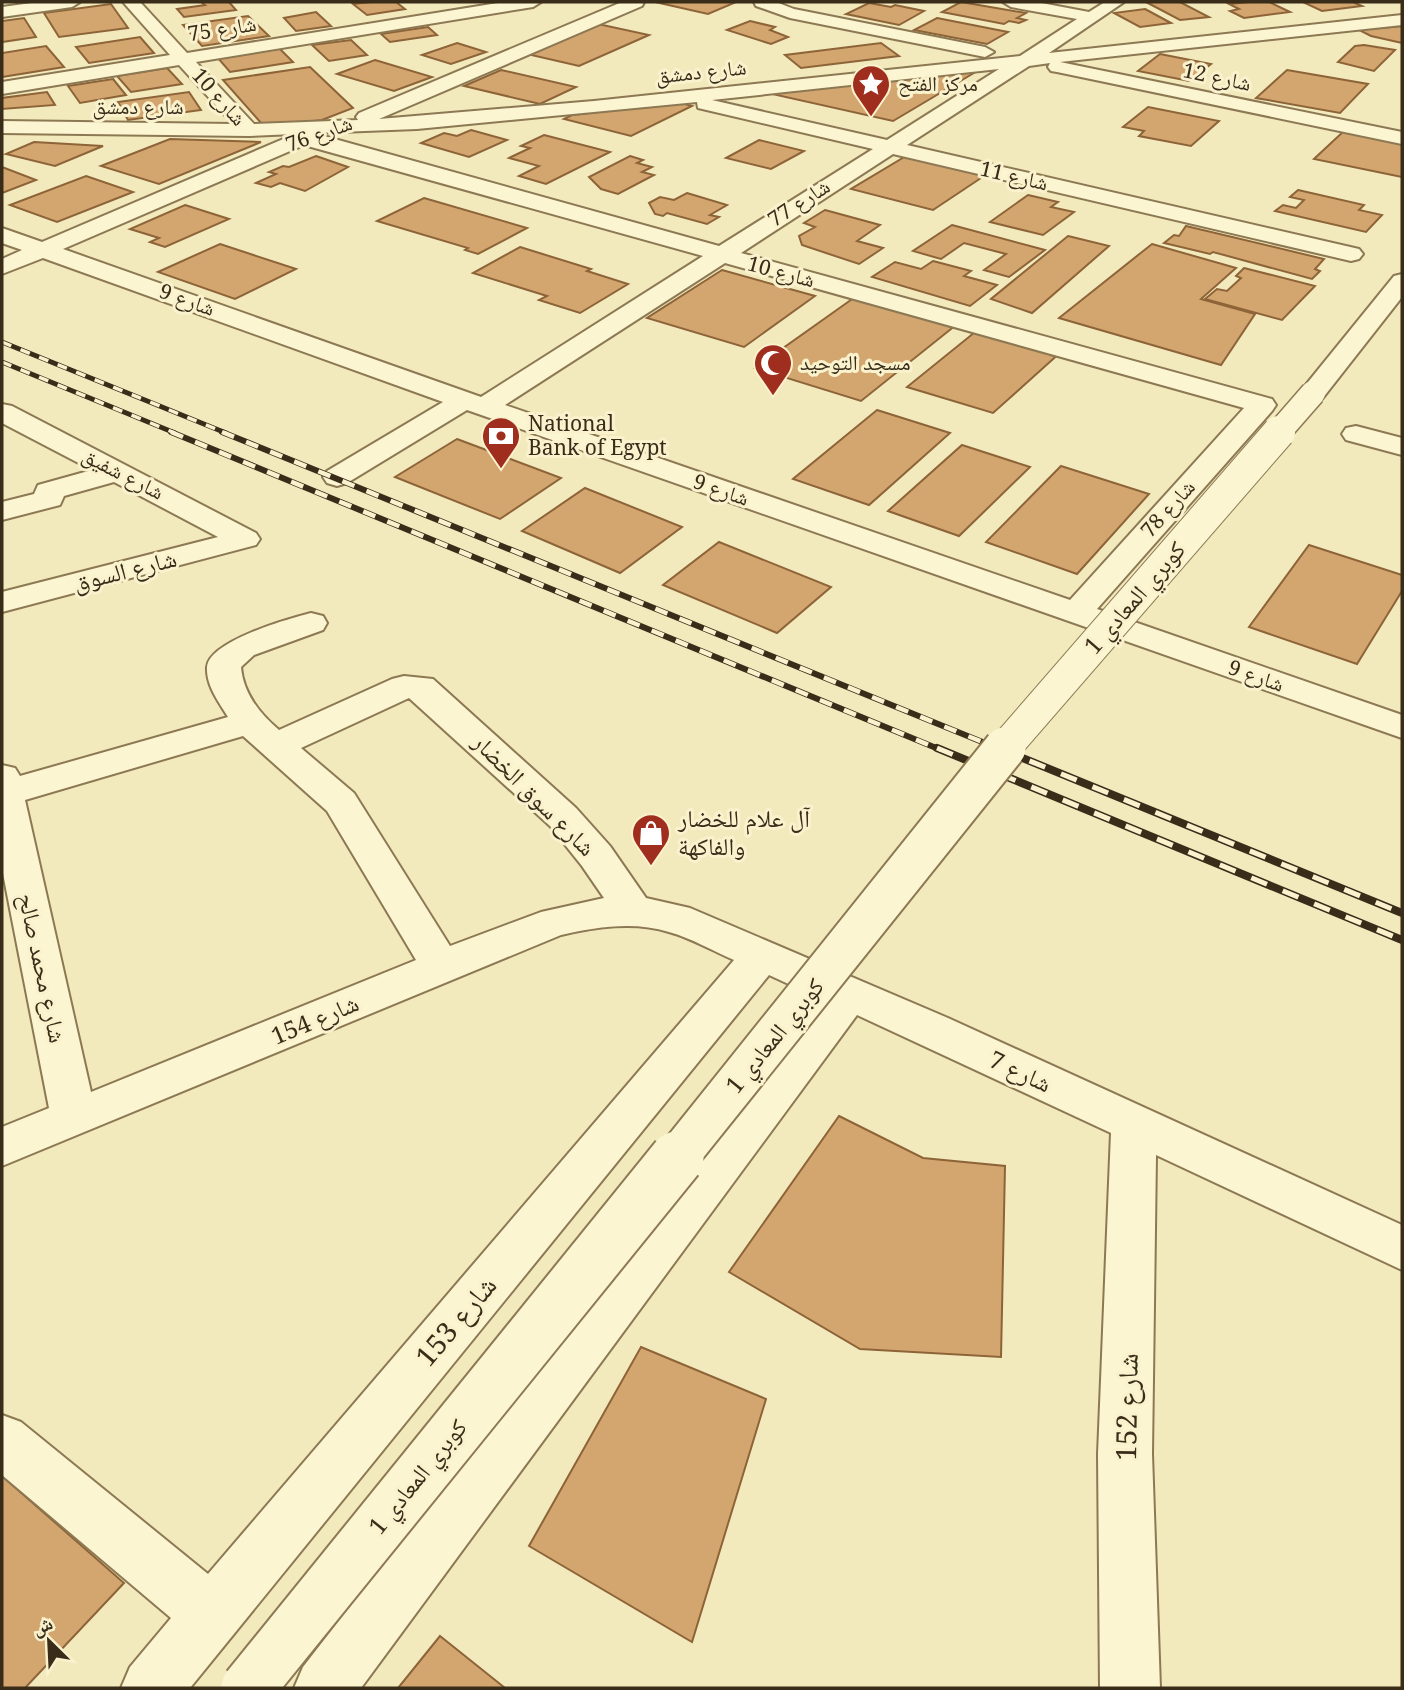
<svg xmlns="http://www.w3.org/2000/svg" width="1404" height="1690" viewBox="0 0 1404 1690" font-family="'Noto Serif','Noto Naskh Arabic',serif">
<rect width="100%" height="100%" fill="#f2e9bd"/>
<g fill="#d4a66f" stroke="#8d6438" stroke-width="2">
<path d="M201,2H229L236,10L184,17L177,9L205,5Z"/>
<path d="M371,2H396L405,9L367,15L353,4Z"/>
<path d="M655,2H732L734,3L708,14Z"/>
<path d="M961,2L1026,13L1017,18L1026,20L1019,23L1009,21L1004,24L942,12Z"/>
<path d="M1146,2H1180L1209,17L1180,20Z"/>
<path d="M1250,2H1269L1290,12L1244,18L1230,11L1239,9L1229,4Z"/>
<path d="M1303,2H1353L1362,6L1322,11Z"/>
<path d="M869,3L891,7L895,5L924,11L899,25L846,14Z"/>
<path d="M111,4L128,28L59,37L44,13Z"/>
<path d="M1145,9L1171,23L1140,27L1114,13Z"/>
<path d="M316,12L331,26L296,31L284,18Z"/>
<path d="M248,16L269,36L202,46L183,25Z"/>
<path d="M24,18L36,37L2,42V21Z"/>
<path d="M937,18L1008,32L987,44L914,30Z"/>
<path d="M750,21L775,27L770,30L788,37L771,44L727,30Z"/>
<path d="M598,24L649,35L579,66L527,54Z"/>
<path d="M1402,26V43L1371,36L1359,30Z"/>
<path d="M428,27L437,35L390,42L381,34Z"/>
<path d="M140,37L154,53L89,63L76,47Z"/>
<path d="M351,40L367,55L329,61L312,45Z"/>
<path d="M457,43L486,52L451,64L422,55Z"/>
<path d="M881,43L899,56L801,68L785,55Z"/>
<path d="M1364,45L1395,50L1374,71L1338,62L1355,46Z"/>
<path d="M46,46L64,67L2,77V53Z"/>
<path d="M279,48L293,62L230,72L217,57Z"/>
<path d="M1160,54L1211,64L1189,81L1138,71Z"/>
<path d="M375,60L432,77L394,91L337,74Z"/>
<path d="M310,67L353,108L322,120L287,124H262L223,80Z"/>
<path d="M167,68L182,84L131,92L117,76Z"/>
<path d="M501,70L576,87L540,104L464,86Z"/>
<path d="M979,70L893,121L772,94L780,90Z"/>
<path d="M1287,70L1368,84L1340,113L1256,98Z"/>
<path d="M113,79L126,95L80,103L68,86Z"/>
<path d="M47,92L55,105L2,109V98Z"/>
<path d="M189,92L201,110L128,120L118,102Z"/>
<path d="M681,103L692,106L631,136L564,119L572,115Z"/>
<path d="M1148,107L1219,121L1191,146L1139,136L1144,131L1123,127Z"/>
<path d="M1346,129L1402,140V177L1314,159Z"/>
<path d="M471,130L507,140L469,157L421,143L444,133L457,136Z"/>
<path d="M544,135L610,152L546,184L519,176L539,166L509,158L530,148L521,146Z"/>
<path d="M170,139L261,142L159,184L101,166Z"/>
<path d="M759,140L804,151L771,169L726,158Z"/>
<path d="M34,142L103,146L55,166L6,154Z"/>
<path d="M911,153L990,172L933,210L851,189Z"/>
<path d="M316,156L348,167L305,191L280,183L271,187L256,183L276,174L269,172L283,166L289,167Z"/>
<path d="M630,156L643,160L637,163L652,167L642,172L654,175L618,194L601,189L589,177Z"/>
<path d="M2,167L36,180L2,193Z"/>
<path d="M86,176L133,192L57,222L10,205Z"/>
<path d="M1298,190L1364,205L1359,210L1382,215L1366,232L1275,211L1283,205L1296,208L1304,200L1290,197Z"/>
<path d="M687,193L727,205L710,215L719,217L707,224L667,213L663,216L655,214L649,203L660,197L674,200Z"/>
<path d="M1028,195L1058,202L1051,207L1074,212L1043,235L990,222Z"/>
<path d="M424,198L527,228L478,254L465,250L468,248L377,221Z"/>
<path d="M185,205L229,219L165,247L150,242L159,238L130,229Z"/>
<path d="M825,210L880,225L857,241L883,248L859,264L802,245L799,236L815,227L804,223Z"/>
<path d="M952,225L1045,250L1009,277L984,270L1006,254L964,243L941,259L913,251Z"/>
<path d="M1186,226L1324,259L1315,269L1320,271L1312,279L1213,252L1210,254L1164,243L1174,235L1179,236Z"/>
<path d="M1068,236L1109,246L1032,313L991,299Z"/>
<path d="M220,244L296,269L235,299L158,272Z"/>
<path d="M1152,244L1236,268L1201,299L1255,314L1221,365L1059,318Z"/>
<path d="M520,247L591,269L587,271L628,284L580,313L539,300L547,296L473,273Z"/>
<path d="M933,261L971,271L964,276L997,285L970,306L872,277L895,262L921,269Z"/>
<path d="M1244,268L1315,286L1282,320L1205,299L1217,289L1227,291L1241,278L1236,276Z"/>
<path d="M722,270L815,296L744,347L647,318Z"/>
<path d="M855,297L956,325L861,401L755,368Z"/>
<path d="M980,328L1062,351L993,413L907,387Z"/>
<path d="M877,410L950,433L869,505L793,479Z"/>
<path d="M457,439L561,478L500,519L395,477Z"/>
<path d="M962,445L1030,467L959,536L888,511Z"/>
<path d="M1061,466L1149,494L1077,574L986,542Z"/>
<path d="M585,488L682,527L620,573L522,531Z"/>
<path d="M719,542L831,587L777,633L663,585Z"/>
<path d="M1309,545L1402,575V591L1357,664L1249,627Z"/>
<path d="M839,1116L923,1158L1005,1166L1001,1357L860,1349L729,1272Z"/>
<path d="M641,1347L766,1399L692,1642L529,1546Z"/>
<path d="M2,1476L124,1583L25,1688H2Z"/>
<path d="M440,1636L505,1688H398Z"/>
</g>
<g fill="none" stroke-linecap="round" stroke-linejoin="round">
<defs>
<g id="minor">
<path d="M39,2H80L72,7L2,17V7Z"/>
<path d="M123,2H140L187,53L504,2H541L533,7L196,62L254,124L358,120L356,117L359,113L622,2H644L642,6L379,119L594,101L1020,56L1077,19L1011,7L1003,2H1036L1089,12L1105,2H1124L1049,53L1402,15V25L1060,62L1402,132V144L1057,72L1051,71L1048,67L1050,63L1029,66L907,145L1359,249L1363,254L1359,259L1351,261L893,154L741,253L1272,399L1276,405L1272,411L1097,609L1402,715V738L467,410L347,483L337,486L327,483L323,477L327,471L443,402L43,258L2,274V259L22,250L2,243V228L42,242L295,134L249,136L2,133V121L233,124L179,65L2,94V82L170,55ZM999,69L887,140L712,100ZM697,102L698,108L873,149L719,246L313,133L417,129ZM304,145L703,256L481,397L63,249ZM725,263L1244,408L1070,600L505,405Z"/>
<path d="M754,2H776L794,9L985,47L994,52L985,57L790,18L756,6Z"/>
<path d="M1402,274V297L1322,399L1313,401L1304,399L1300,393L1304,387L1394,276Z"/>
<path d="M2,404L12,406L256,533L260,539L256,545L2,612V592L218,537L114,482L64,496L60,505L2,520V502L34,494L38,485L92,470L2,423Z"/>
<path d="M1356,426L1402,438V455L1346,440L1342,434L1346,428Z"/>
<path d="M311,613L323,616L327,623L323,630L254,655L241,667C243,693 260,714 279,730L392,679L404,676L433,679L576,808L610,846L646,898L690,908L948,1018L1402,1225V1270L1156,1155L1152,1454L1160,1688H1100L1098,1454L1111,1133L857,1015L361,1688H294L303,1667L821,999L769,975L190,1688H121L130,1667L171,1618L2,1475V1415L21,1422L208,1574L734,960C713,951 691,938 669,932C634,921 596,927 561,935L2,1166V1127L49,1108L2,868V765L15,768L20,776L228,717C219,702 206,686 207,667C209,641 288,619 311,613ZM409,698L550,826L582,866L604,898L541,912L450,946L354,793L301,748ZM243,736L327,811L416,960L91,1092L25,800Z"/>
</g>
</defs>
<use href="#minor" stroke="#8c7954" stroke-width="4"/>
<use href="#minor" fill="#fcf5d1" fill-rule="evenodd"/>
<defs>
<g id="rail-far2">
<path d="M2,342L226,433"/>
<path d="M2,362L175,433"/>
</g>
<g id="rail-far1">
<path d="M171,432L941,750"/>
<path d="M222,432L1002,750"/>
</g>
<g id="rail">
<path d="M937,748L1402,940"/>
<path d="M998,748L1402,913"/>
</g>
</defs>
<use href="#rail-far2" stroke="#392d1a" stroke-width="5"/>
<use href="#rail-far1" stroke="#392d1a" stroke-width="6"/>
<use href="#rail" stroke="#392d1a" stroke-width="8"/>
<use href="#rail-far2" stroke="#f9f2cd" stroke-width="3.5" stroke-dasharray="10" stroke-linecap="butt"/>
<use href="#rail-far1" stroke="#f9f2cd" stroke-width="4.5" stroke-dasharray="13" stroke-linecap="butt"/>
<use href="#rail" stroke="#f9f2cd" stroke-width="5" stroke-dasharray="17" stroke-linecap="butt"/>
<defs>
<path id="minor-bridge-far3" d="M1278,433L1313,393"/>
<path id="minor-bridge-far2" d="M1003,750L1279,432"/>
<path id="minor-bridge-far1" d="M675,1160L1005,748"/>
<path id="minor-bridge" d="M248,1688L677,1158"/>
</defs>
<use href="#minor-bridge-far3" stroke="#8c7954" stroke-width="27" stroke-linecap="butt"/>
<use href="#minor-bridge-far2" stroke="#8c7954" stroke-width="34" stroke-linecap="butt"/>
<use href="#minor-bridge-far1" stroke="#8c7954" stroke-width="45" stroke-linecap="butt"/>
<use href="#minor-bridge" stroke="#8c7954" stroke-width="57" stroke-linecap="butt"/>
<use href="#minor-bridge-far3" stroke="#fcf5d1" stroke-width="24"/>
<use href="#minor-bridge-far2" stroke="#fcf5d1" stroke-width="32"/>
<use href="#minor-bridge-far1" stroke="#fcf5d1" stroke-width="41"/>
<use href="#minor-bridge" stroke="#fcf5d1" stroke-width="53"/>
</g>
<defs>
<symbol id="sight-pin" viewBox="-11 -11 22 30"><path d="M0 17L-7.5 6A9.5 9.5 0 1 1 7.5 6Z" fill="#a02e1e" stroke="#f9f2cd"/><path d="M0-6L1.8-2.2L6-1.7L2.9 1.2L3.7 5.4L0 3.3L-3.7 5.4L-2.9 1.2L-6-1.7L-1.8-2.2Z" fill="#fff"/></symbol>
<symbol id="mosque-pin" viewBox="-11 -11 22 30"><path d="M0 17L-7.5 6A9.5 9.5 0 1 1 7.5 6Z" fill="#a02e1e" stroke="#f9f2cd"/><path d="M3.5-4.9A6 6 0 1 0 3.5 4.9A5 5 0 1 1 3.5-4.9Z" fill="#fff"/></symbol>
<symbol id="bank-pin" viewBox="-11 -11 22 30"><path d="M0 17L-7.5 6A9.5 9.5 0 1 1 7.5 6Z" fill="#a02e1e" stroke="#f9f2cd"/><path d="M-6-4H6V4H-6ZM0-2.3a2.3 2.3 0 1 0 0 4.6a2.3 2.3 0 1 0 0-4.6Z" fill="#fff"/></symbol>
<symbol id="shop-pin" viewBox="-11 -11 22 30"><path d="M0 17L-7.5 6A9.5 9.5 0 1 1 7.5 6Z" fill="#a02e1e" stroke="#f9f2cd"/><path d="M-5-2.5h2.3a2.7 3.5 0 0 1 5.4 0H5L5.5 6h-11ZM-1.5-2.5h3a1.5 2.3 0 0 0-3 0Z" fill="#fff"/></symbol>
</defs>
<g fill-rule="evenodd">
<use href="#sight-pin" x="849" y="62" width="44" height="60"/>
<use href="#mosque-pin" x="751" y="341" width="44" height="60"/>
<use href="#bank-pin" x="479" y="414" width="44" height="60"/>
<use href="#shop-pin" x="629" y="811" width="44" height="60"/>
</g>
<g text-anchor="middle" stroke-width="6" stroke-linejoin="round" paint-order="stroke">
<g font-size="21" fill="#392d1a" stroke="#f9f2cd">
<text transform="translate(222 29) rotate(-9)" y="7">شارع 75</text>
<text transform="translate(701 72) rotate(-6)" y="7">شارع دمشق</text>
<text transform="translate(1217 77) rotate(12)" y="7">شارع 12</text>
<text transform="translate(219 97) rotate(48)" y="7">شارع 10</text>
<text x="138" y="114">شارع دمشق</text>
<text transform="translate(319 134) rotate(-20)" y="7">شارع 76</text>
<text transform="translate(1014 176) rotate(13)" y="7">شارع 11</text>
<text transform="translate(799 203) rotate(-33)" y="7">شارع 77</text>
<text transform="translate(781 272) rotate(15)" y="7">شارع 10</text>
<text transform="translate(187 300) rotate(20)" y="7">شارع 9</text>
<text transform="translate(123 474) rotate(27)" y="7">شارع شفيق</text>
<text transform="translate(721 490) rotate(19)" y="7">شارع 9</text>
<text transform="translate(1168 509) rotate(-48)" y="7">شارع 78</text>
<text transform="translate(1256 676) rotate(19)" y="7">شارع 9</text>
</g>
<g font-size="21" fill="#392d1a" stroke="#f9f2cd" text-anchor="start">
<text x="898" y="91">مركز الفتح</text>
<text x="800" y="370">مسجد التوحيد</text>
<text x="528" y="431">National<tspan x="528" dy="24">Bank of Egypt</tspan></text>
</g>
<g font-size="24" fill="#392d1a" stroke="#f9f2cd">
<text transform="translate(125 571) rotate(-14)" y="8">شارع السوق</text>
<text transform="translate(1135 598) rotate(-49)" y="8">كوبري المعادي 1</text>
<text transform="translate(534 795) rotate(45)" y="8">شارع سوق الخضار</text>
<text transform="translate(42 968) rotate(78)" y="8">شارع محمد صالح</text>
<text transform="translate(315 1020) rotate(-23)" y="8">شارع 154</text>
<text transform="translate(775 1036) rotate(-51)" y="8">كوبري المعادي 1</text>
<text transform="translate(1020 1072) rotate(25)" y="8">شارع 7</text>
<text transform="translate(418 1477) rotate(-51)" y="8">كوبري المعادي 1</text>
</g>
<g font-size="24" fill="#392d1a" stroke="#f9f2cd" text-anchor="start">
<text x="678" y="827">آل علام للخضار<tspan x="678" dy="28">والفاكهة</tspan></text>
</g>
<g font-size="28" fill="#392d1a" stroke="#f9f2cd">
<text transform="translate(456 1321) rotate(-50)" y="10">شارع 153</text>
<text transform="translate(1127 1407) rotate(-89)" y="10">شارع 152</text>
</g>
</g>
<rect width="1404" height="1690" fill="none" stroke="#392d1a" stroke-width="7"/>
<g transform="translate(49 1641) rotate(336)" stroke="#f9f2cd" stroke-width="5" paint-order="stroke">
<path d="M0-5L12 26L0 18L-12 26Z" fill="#392d1a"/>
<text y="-10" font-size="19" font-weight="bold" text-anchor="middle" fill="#392d1a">ش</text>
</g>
</svg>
